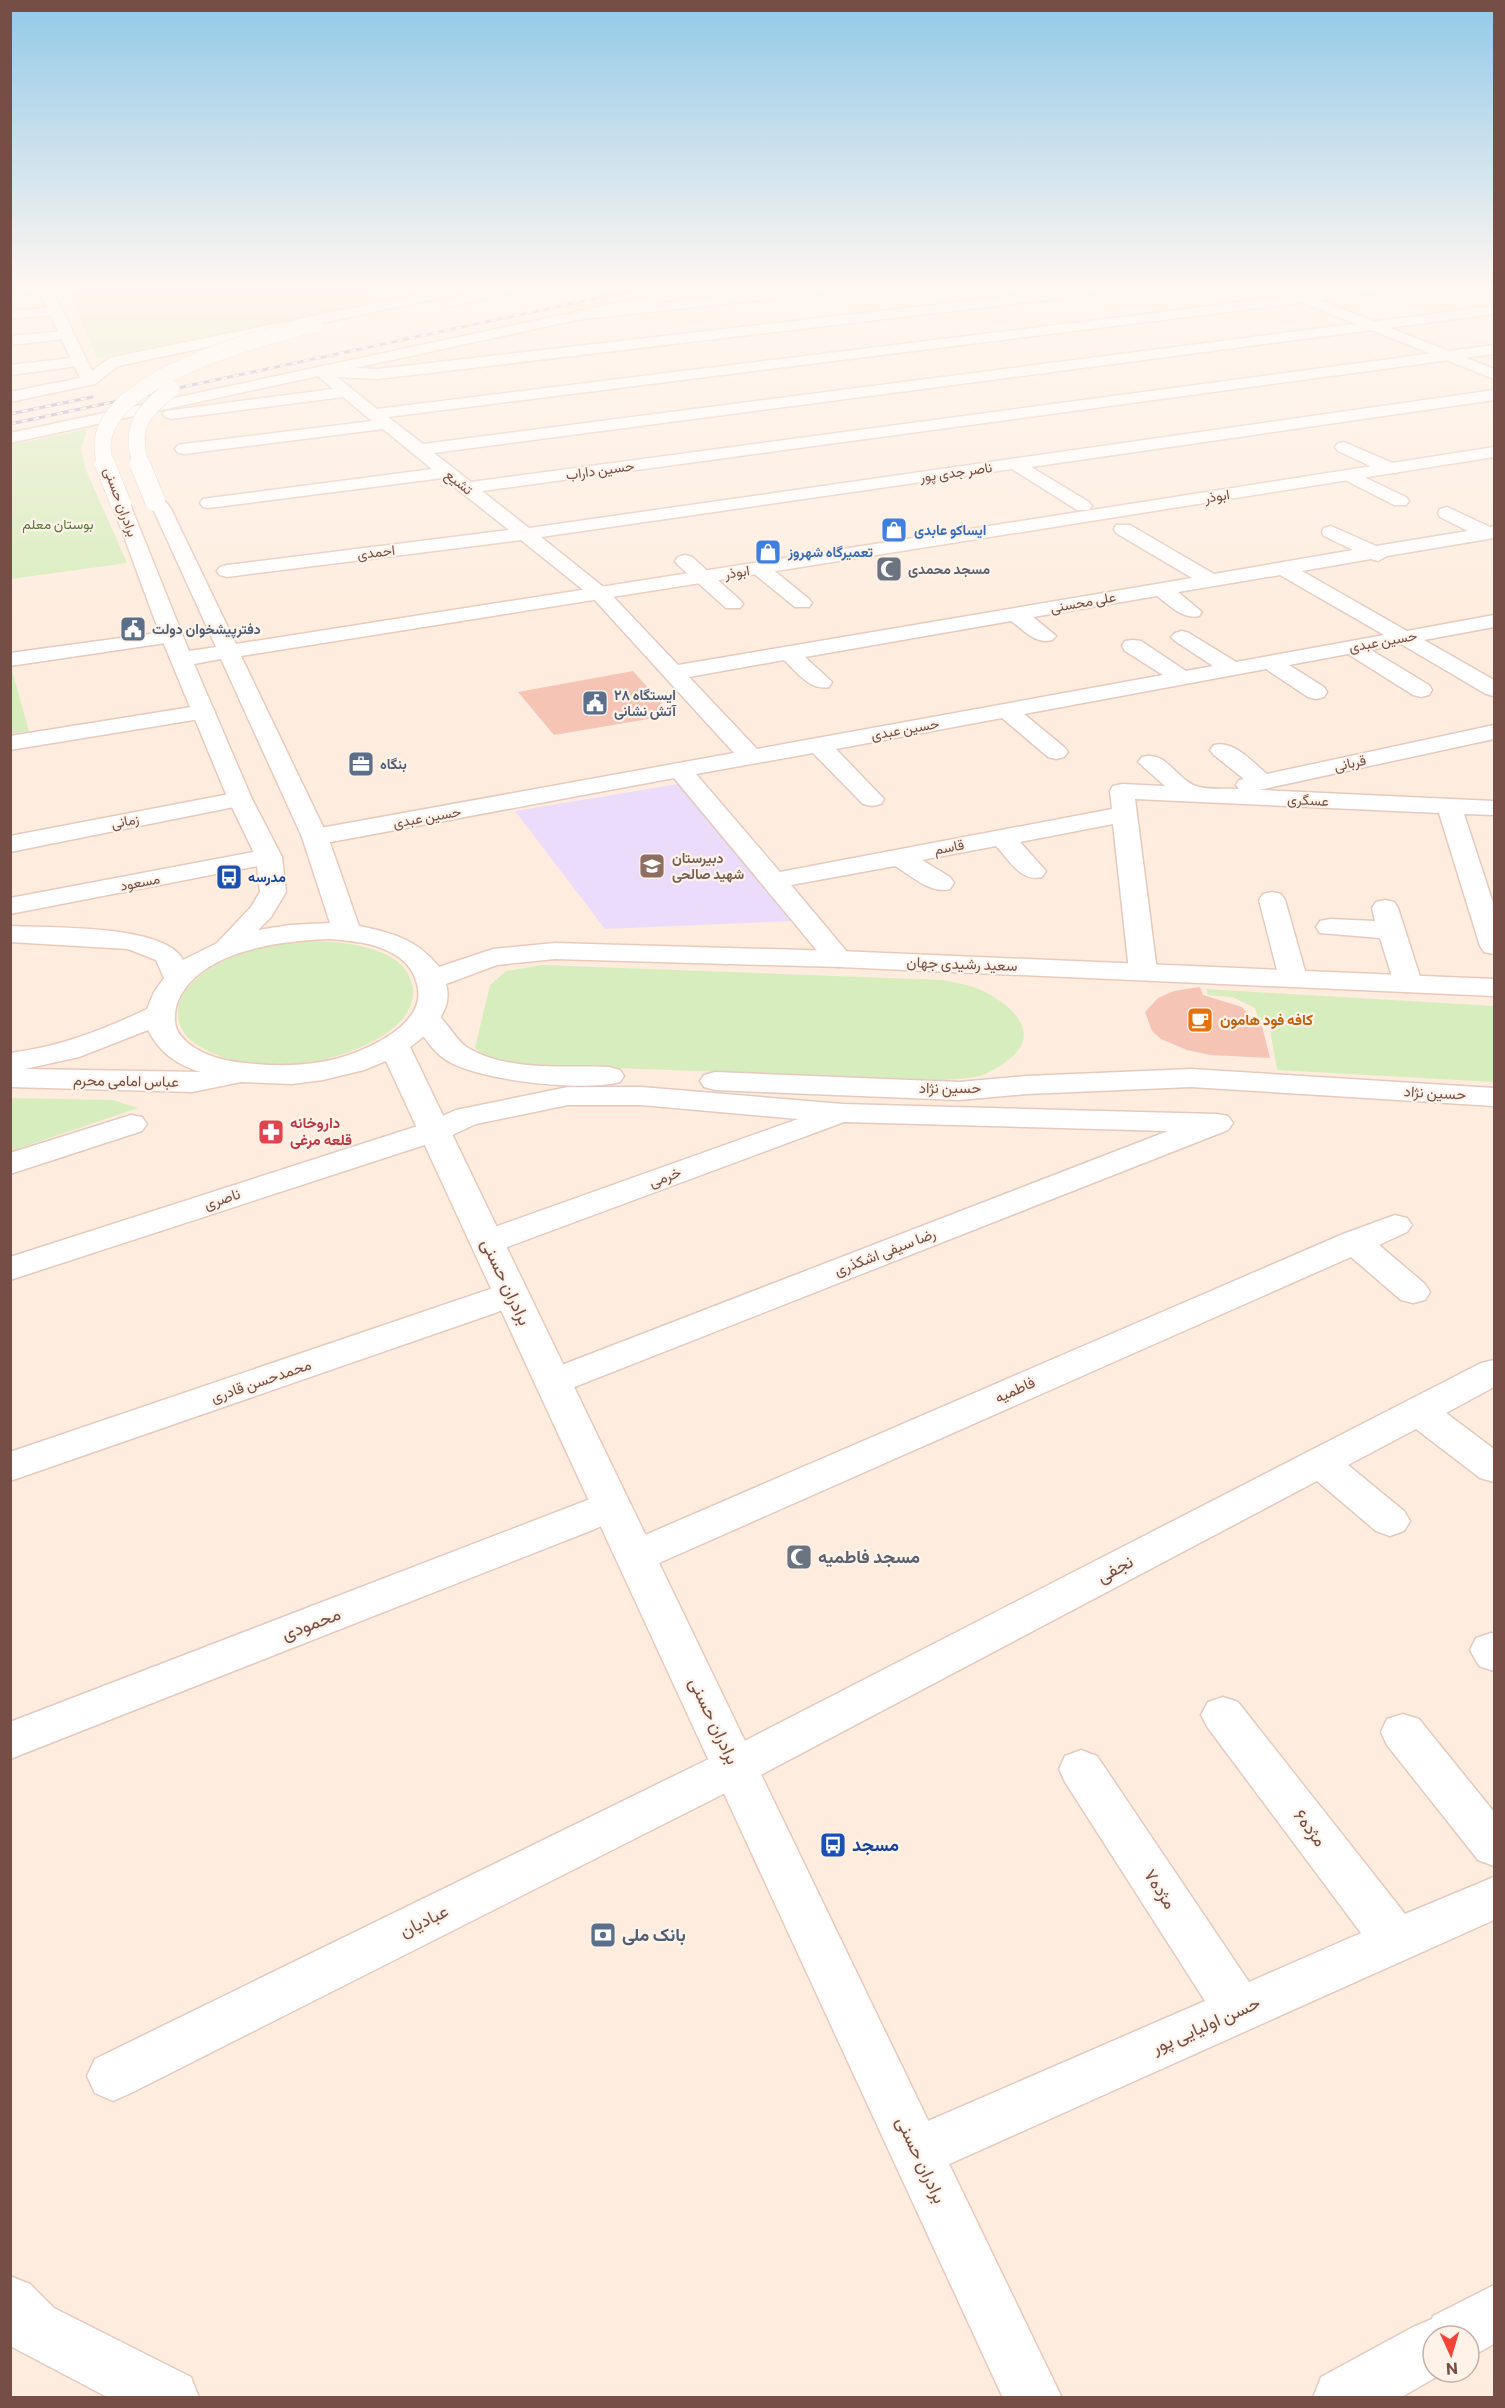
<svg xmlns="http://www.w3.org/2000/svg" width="1505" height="2408" viewBox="0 0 1505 2408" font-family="Commissioner,Vazirmatn,sans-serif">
<rect width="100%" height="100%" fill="#feeddf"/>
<path fill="#eadcfa" d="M678,784L793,921L605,929L515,811Z"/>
<g fill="#d8edbd">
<path d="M67,287H358L354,288L391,302L97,358Z"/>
<path d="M87,429L81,449L86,470L127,563L11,579V445Z"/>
<path d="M11,667L29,731L11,734H10Z"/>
<path d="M297,941C332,941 408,942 413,989C414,1000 409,1013 400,1022C363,1059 273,1077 224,1058C210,1052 191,1045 183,1031C164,999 201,971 227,959C249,949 273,945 297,941Z"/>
<path d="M542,965L943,980C957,983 971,985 983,991C1008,1003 1042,1030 1012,1057C1001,1066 989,1074 975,1077C965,1079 954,1079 943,1080L508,1064L483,1054L475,1048L490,985L506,971Z"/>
<path d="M1206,989L1494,1006V1082L1277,1070L1269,1023L1258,1018L1255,1008L1232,997L1208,995Z"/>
<path d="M11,1098L113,1100L138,1108L11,1151Z"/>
</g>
<g fill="#f6c4b4">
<path d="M633,671L672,715L554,735L518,692Z"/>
<path d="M1200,987L1203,995L1242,1007L1256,1024L1262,1026L1270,1058L1210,1055L1187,1050L1161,1039L1152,1031L1145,1012L1158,998L1174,991Z"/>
</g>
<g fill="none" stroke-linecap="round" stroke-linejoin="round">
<defs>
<g id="street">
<path d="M22,287H51L52,288L45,292L10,296V288Z"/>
<path d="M811,287H852L845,291L575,320L568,316L575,312Z"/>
<path d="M1090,287H1129L1122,291L378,379L337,377L377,409L1363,287H1400L1393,291L388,417L423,444L1494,306V314L434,453L471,482L1494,345V354L482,491L529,528L1494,390V400L1031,467L1089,502L1092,506L1089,510H1077L1012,469L541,537L606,589L678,665L1192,578L1116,533L1114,529L1116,525H1130L1214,574L1353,550L1324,536L1322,532L1324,528L1331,526L1376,546L1468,531L1440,517L1438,513L1440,509L1447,507L1490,527L1494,526V538L1387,556L1378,561L1371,559L1302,571L1407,631L1494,615V627L1424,640L1494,680V696L1486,694L1401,644L1371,650L1429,685L1432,690L1429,695L1421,697L1413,695L1348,654L1289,665L1324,687L1327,692L1324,697L1316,699L1308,697L1266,669L1024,714L1064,747L1068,752L1064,757L1056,759L1048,757L1002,718L836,749L884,799L881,804L872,806L863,804L813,753L696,774L780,872L1112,809L1110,791L1113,786L1122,784L1165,786L1138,762L1142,757C1168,750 1177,782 1199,787C1212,790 1226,788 1239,789L1236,785L1239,780L1244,779L1214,755L1210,750L1214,745C1234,740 1252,762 1267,774L1494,725V739L1259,790L1494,801V815L1464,814L1494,906V954L1484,952L1480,946L1439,813L1135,799L1157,971L1153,977L1143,979L1133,977L1129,971L1113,824L1020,842L1046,871L1042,877C1021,882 1010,861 996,846L922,860L950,877L954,883L950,889C930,894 912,876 895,866L791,885L853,959L849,965L839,967L829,965L674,778L315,845L306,842L302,837L306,832L315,829L734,753L592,597L521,540L227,577L220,575L217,571L220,567L227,565L509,530L443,478L209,508L203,507L200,503L203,499L209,498L432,469L383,429L184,454L178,453L175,449L178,445L184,444L372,421L343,397L171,419L165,417L163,414L165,411L333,389L312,371L320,366L378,369ZM1280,575L1384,635L1236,662L1189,633L1182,631L1175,633L1171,637L1175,641L1213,666L1186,671L1141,641L1133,640L1125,641L1122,646L1125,651L1163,675L757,749L689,677L784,660C797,672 810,691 829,687L832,682L805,657L1011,621C1024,630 1036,645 1052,640L1056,636L1033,617L1157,596C1169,605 1183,620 1199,616L1202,612L1178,592Z"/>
<path d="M56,307L61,308L63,311L61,314L10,319V311Z"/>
<path d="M68,331L75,335L73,338L10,345V336Z"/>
<path d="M80,357L85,359L88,362L85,365L10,375V365Z"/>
<path d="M1344,442L1397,465L1400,469L1397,473H1385L1338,451L1335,447L1338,443Z"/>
<path d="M1349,470L1406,497L1409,501L1406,505H1394L1343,479L1340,475L1343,471Z"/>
<path d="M685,555L692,557L740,600L743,604L740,608H726L678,565L675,561L678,557Z"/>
<path d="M759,562L766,564L809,599L812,603L809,607H795L752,572L749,568L752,564Z"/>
<path d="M172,631L179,633L183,637L179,641L10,666V653Z"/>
<path d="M204,705L212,707L215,712L212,717L10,750V736Z"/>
<path d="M240,792L249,794L252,799L249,804L10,852V836Z"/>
<path d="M269,849L278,852L282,857L278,862L10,914V898Z"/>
<path d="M1272,892L1281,894L1285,900L1307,978L1303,984L1293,986L1283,984L1279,978L1259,900L1263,894Z"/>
<path d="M1385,900L1394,902L1398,908L1422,983L1418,989L1408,992L1398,989L1394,983L1380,938L1320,933L1316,927L1320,921L1330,919L1375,921L1372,908L1376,902Z"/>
<path d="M425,1008C445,1013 451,1037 468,1048C509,1072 564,1065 609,1067L620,1070L624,1076L620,1082C583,1092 479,1081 446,1060C431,1050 421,1032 410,1017L415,1011Z"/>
<path d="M1191,1069L1494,1088V1106L1191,1087L1027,1094L959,1100L715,1090L704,1087L700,1081L704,1075L715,1072L959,1082L1027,1076Z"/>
<path d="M568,1087H641L843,1104L1217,1114L1228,1116L1233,1123L1228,1130L554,1395L541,1391L536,1382L541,1373L1168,1131L844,1122L499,1250L487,1253L475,1250L470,1242L475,1234L798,1119L641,1105H568L476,1124L446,1138L10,1280V1257L424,1124L456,1110Z"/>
<path d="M131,1115L142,1117L147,1124L142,1131L10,1174V1153Z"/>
<path d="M1395,1215L1407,1218L1412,1225L1407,1232L1379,1245L1425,1284L1430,1292L1425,1300L1413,1303L1401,1300L1351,1257L650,1567L636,1571L622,1567L616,1556L622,1545L1343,1234Z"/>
<path d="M511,1282L523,1285L528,1293L523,1301L495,1313L10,1481V1452Z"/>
<path d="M1494,1360V1387L1446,1413L1494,1449V1482L1480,1478L1416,1429L1348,1465L1404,1511L1410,1521L1404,1531L1390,1536L1376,1531L1317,1481L751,1780L131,2093L113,2101L95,2093L87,2076L95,2059L719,1754L1481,1363Z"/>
<path d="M611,1491L625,1495L631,1505L625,1515L595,1529L10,1759V1722Z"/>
<path d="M1491,1633L1494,1634V1671L1479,1666L1470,1650L1476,1638Z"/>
<path d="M1223,1697L1238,1702L1405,1914L1494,1877V1920L936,2170L917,2178L898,2170L891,2152L898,2134L1205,2001L1065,1782L1059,1769L1065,1756L1081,1750L1097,1756L1249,1982L1361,1933L1208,1728L1201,1715L1208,1702Z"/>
<path d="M1403,1714L1419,1719L1494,1812V1866L1478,1860L1387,1745L1381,1732L1387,1719Z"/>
<path d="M10,2276L30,2284L54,2308L191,2377L199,2398H109L14,2348L10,2345Z"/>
<path d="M1494,2285V2344L1469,2358V2336H1433V2372H1445L1400,2398H1313L1321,2377L1413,2327L1432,2319L1433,2316Z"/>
</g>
<g id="secondary">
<path d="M37,287H51L92,371L108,359L113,357L455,287H480L473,291L118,366L95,384L10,402V392L80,378Z"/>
<path d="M507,287H532L525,291L452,306L445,302L447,299Z"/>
<path d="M693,287H717L710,291L10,443V433Z"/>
<path d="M1269,287H1287L1494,369V379L1271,290Z"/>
<path d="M1494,447V457L241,656L328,837L359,926C391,932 418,940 439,967L493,949L555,943L839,951L1494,979V996L839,967L555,959L497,965L446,984C454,1011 430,1033 410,1047L1062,2398H1003L386,1061L364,1070L323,1080L292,1084L241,1082L192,1092L10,1087V1053C59,1047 103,1030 147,1009L154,992L164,978L156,960L128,949L10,942V926C48,928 166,924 183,960L217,943L251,907L260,892L256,857L228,799L161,637L112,504L115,500H127L130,504L189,651L216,647L154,511L146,501L149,497C160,494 165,500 171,509L236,644ZM221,659L302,837L330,923L290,925L258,930L271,917L286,892L282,857L252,799L194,664ZM331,939C350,941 370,942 388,951C403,958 413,968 417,984C427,1018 384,1041 357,1052C324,1065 290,1067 255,1064C229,1062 198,1057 180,1035C173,1026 174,1011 178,1001C200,950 283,940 331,939ZM148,1030C160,1053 177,1065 201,1072L25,1069L79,1057Z"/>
</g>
</defs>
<use href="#street" stroke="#e5c9be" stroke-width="3"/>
<use href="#secondary" stroke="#ebc9ba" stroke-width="3"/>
<use href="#street" fill="#fff" fill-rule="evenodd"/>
<use href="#secondary" fill="#fff" fill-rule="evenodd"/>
<defs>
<g id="rail">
<path d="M10,414L92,397"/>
<path d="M10,424L649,287"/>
</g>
</defs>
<use href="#rail" stroke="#ad9ec8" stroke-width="3"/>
<use href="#rail" stroke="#fff2e8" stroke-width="2" stroke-dasharray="6" stroke-linecap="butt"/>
<defs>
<g id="secondary-bridge-far1">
<path d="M106,465C75,383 261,338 314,324"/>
<path d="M141,465C129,427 142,412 171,389"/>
</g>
<g id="secondary-bridge">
<path d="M105,464L121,504"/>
<path d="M140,464L155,501"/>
</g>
</defs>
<use href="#secondary-bridge-far1" stroke="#ebc9ba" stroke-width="17" stroke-linecap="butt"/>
<use href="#secondary-bridge" stroke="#ebc9ba" stroke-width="21" stroke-linecap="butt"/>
<use href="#secondary-bridge-far1" stroke="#fff" stroke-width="16"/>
<use href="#secondary-bridge" stroke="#fff" stroke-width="20"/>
</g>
<linearGradient id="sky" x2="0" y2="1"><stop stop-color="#92c9e8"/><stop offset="0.46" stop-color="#fff7f1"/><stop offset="1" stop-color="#fff7f1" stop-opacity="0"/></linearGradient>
<rect width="1505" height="624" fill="url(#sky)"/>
<defs>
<symbol id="shop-square" viewBox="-11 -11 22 22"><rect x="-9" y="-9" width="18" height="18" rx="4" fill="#3f7fe0" stroke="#fff2e8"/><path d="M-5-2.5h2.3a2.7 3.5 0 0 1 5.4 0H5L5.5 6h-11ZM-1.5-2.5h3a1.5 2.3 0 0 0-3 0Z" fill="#fff"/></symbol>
<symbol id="mosque-square" viewBox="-11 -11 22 22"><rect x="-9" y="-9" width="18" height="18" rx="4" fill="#6b7280" stroke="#fff2e8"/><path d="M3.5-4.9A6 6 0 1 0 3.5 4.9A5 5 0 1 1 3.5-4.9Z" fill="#fff"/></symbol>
<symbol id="civic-square" viewBox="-11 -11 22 22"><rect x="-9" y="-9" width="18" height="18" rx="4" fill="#5c6f8a" stroke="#fff2e8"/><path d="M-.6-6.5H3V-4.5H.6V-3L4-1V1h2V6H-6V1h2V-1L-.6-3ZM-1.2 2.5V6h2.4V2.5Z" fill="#fff"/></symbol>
<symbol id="office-square" viewBox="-11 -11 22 22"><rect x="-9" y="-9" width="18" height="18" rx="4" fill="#5c6f8a" stroke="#fff2e8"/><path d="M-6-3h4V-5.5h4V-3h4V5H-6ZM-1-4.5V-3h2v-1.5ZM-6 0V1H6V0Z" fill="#fff"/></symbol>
<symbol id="school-square" viewBox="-11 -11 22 22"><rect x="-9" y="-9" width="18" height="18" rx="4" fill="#8d6e63" stroke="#fff2e8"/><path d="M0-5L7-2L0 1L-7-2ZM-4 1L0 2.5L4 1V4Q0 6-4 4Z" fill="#fff"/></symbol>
<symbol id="bus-square" viewBox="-11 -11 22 22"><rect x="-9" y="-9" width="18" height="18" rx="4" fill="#1a4fb4" stroke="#fff2e8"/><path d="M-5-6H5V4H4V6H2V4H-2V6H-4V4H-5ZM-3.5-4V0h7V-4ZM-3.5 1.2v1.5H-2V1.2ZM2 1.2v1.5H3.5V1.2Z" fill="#fff"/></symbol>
<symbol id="cafe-square" viewBox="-11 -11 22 22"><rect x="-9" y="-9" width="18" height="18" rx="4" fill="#e8710a" stroke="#fff2e8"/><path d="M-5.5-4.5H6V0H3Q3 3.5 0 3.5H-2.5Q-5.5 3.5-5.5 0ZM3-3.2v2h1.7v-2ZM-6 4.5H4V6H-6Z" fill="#fff"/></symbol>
<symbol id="pharmacy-square" viewBox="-11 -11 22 22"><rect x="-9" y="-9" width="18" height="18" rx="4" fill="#e0444e" stroke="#fff2e8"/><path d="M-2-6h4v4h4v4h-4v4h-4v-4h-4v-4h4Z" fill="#fff"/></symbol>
<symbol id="bank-square" viewBox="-11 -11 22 22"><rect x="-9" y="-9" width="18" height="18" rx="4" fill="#5c6f8a" stroke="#fff2e8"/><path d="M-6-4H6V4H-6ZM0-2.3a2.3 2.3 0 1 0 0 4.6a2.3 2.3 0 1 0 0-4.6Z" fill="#fff"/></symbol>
</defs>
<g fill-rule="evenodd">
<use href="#shop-square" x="879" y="515" width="30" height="30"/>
<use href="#shop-square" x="753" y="537" width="30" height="30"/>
<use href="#mosque-square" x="874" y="554" width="30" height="30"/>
<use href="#civic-square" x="118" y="614" width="30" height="30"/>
<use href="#civic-square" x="580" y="688" width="30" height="30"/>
<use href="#office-square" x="346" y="749" width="30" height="30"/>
<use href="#school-square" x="637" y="851" width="30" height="30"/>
<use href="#bus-square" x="214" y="862" width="30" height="30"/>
<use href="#cafe-square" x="1185" y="1005" width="30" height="30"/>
<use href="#pharmacy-square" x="256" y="1117" width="30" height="30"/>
<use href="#mosque-square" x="784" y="1542" width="30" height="30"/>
<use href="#bus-square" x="818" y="1830" width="30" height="30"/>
<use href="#bank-square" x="588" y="1920" width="30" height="30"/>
</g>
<g text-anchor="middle" stroke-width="4.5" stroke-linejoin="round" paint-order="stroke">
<g font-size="14" fill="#774e45" stroke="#fff2e8">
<text transform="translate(600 470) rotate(-8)" y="5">حسین داراب</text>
<text transform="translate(956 472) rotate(-8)" y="5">ناصر جدی پور</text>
<text transform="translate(459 482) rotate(38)" y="5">تشیع</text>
<text transform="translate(1217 496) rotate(-9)" y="5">ابوذر</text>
<text transform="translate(121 502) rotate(70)" y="5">برادران حسنی</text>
<text transform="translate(376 552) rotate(-7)" y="5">احمدی</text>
<text transform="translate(737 572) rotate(-9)" y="5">ابوذر</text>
<text transform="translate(1083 602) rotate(-10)" y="5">علی محسنی</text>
<text transform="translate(1383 641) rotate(-10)" y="5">حسین عبدی</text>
<text transform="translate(905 729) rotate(-10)" y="5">حسین عبدی</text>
<text transform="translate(1350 763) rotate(-12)" y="5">قربانی</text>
<text transform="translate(1308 800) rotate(3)" y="5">عسگری</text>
<text transform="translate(427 817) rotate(-10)" y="5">حسین عبدی</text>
<text transform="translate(125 821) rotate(-11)" y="5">زمانی</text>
<text transform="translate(949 847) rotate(-11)" y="5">قاسم</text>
<text transform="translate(140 882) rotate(-11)" y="5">مسعود</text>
</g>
<g font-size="14" fill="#567839" stroke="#fff2e8">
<text x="58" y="529">بوستان معلم</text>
</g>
<g font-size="14" font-weight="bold" fill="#366cbe" stroke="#fff2e8" text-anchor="start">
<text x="914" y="535">ایساکو عابدی</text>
<text x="788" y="557">تعمیرگاه شهروز</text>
</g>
<g font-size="14" font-weight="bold" fill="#5b616d" stroke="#fff2e8" text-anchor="start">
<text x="908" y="574">مسجد محمدی</text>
</g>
<g font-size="14" font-weight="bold" fill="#4e5e75" stroke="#fff2e8" text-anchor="start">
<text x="152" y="634">دفترپیشخوان دولت</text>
<text x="614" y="700">ایستگاه ۲۸<tspan x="614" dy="16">آتش نشانی</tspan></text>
<text x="380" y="769">بنگاه</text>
</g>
<g font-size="14" font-weight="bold" fill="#785e54" stroke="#fff2e8" text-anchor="start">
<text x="672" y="863">دبیرستان<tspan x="672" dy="16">شهید صالحی</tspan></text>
</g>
<g font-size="14" font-weight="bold" fill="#164399" stroke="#fff2e8" text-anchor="start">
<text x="248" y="882">مدرسه</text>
</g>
<g font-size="15" fill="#774e45" stroke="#fff2e8">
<text transform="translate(962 964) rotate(2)" y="5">سعید رشیدی جهان</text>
<text transform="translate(126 1081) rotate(1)" y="5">عباس امامی محرم</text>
<text x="950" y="1093">حسین نژاد</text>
<text transform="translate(1435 1093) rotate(3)" y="5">حسین نژاد</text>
<text transform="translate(665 1177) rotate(-20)" y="5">خرمی</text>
<text transform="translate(222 1199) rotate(-18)" y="5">ناصری</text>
<text transform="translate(885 1252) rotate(-21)" y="5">رضا سیفی اشکذری</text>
<text transform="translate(261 1381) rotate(-19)" y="5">محمدحسن قادری</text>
<text transform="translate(1015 1390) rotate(-24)" y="5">فاطمیه</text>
</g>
<g font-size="15" font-weight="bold" fill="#c56008" stroke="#fff2e8" text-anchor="start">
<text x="1220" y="1025">کافه فود هامون</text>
</g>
<g font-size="15" font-weight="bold" fill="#be3a42" stroke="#fff2e8" text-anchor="start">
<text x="290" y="1128">داروخانه<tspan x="290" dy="17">قلعه مرغی</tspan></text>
</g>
<g font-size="18" fill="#774e45" stroke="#fff2e8">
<text transform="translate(506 1282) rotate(65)" y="6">برادران حسنی</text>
<text transform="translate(1115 1569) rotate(-28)" y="6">نجفی</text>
<text transform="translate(311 1624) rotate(-21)" y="6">محمودی</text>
<text transform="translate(714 1721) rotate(65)" y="6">برادران حسنی</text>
<text transform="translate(1310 1828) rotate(53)" y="6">مژده۶</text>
<text transform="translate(1160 1889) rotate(57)" y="6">مژده۷</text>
<text transform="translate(424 1921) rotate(-26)" y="6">عبادیان</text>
<text transform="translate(1206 2025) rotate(-24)" y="6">حسن اولیایی پور</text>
<text transform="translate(921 2160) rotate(65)" y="6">برادران حسنی</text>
</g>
<g font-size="18" font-weight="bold" fill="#5b616d" stroke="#fff2e8" text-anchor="start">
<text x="818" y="1563">مسجد فاطمیه</text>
</g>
<g font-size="18" font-weight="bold" fill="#164399" stroke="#fff2e8" text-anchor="start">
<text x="852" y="1851">مسجد</text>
</g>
<g font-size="18" font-weight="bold" fill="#4e5e75" stroke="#fff2e8" text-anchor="start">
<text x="622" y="1941">بانک ملی</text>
</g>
</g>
<rect width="1505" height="2408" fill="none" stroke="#774e45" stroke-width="24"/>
<g transform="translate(1451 2354) rotate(176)"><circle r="28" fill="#fff2e8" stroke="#c9b0a7" stroke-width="1.5"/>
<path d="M0-4.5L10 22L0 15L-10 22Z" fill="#f44338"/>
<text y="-9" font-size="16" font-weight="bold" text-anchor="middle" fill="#774e45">N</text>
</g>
</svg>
